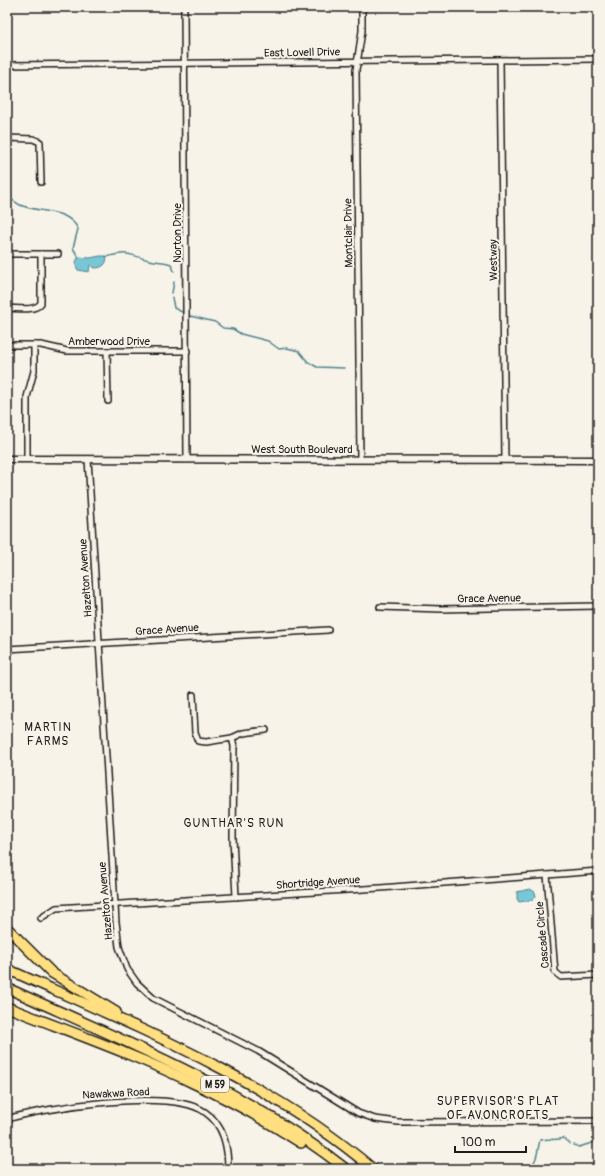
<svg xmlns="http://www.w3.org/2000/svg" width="605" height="1176" viewBox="0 0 605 1176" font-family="Pangolin,sans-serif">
<rect width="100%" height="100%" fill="#f7f3e8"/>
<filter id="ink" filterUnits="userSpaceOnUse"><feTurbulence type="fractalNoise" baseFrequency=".025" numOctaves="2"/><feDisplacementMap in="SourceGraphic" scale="8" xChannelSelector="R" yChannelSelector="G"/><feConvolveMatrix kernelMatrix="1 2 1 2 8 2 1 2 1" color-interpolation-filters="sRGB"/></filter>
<g filter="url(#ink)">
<g fill="#78c6d6" stroke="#53828c">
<path d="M100,256H107C107,264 103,268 95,268L90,265L89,272L78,270C75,266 75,261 79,257L90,258Z"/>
<path d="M530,889L535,892L536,897L533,900L519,902L517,899V892Z"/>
</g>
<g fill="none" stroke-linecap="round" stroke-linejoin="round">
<g stroke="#53828c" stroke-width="1.5">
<path d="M7,197C12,199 16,203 20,205C38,213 68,208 78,229L73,248L79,258"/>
<path d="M106,257C129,251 127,254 149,260C156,262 164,261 171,264L174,271"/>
<path d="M172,293L174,282"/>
<path d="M172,297L174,308L182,312"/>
<path d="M190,316L215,322L223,328L233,329L241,334L268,341L279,349L287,348L299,351L308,362L317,367L344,368"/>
<path d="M574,1145L579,1147L598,1141"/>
<path d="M526,1169C538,1164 537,1151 540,1140C549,1138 556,1141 564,1138L570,1144"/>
</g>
<defs>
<g id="minor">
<path d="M184,7L187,459"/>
<path d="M500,60L505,460"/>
<path d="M7,65L598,59"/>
<path d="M7,138L33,139L40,142L41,182"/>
<path d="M7,254H58"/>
<path d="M7,308C17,308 35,312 41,303V254"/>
<path d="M7,345H41L67,351H187"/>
<path d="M107,351L108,401"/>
<path d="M27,458V397L34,371V345"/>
<path d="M88,459L116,922L119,947L127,969L137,983L153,998L258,1051L358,1113L375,1119L398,1122L598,1121"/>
<path d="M360,459L356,70L362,31V7"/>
<path d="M380,607L441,609L598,606"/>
<path d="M7,649L328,630"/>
<path d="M193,695L195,733L198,741L206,742L232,738L234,746L233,838L236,897"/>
<path d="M232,738L243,733L266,730"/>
<path d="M547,875L555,972L561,977L598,975"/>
<path d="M41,918L56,908L380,888L598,871"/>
<path d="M7,1119C47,1107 171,1088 205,1112C224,1125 228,1147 228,1169"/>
</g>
<path id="tertiary" d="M7,459L598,460"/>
<g id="motorway">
<path d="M7,928L52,973L116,1012"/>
<path d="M7,969C134,1026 266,1078 373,1169"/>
<path d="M7,988C126,1042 241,1087 346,1169"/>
<path d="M7,1007C70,1032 134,1054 195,1084C232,1101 267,1121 301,1143"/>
</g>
</defs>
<use href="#minor" stroke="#1c1c1c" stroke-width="8"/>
<use href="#tertiary" stroke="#1c1c1c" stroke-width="9"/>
<use href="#motorway" stroke="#1c1c1c" stroke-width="12"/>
<use href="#minor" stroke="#f7f3e8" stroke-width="5"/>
<use href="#tertiary" stroke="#f7f3e8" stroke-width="6"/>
<use href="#motorway" stroke="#ffdf80" stroke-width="9"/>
</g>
</g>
<g text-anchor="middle" stroke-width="4" stroke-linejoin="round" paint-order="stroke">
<rect fill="#f7f3e8" stroke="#5e5c59" stroke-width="1" x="201" y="1076" width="28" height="16" rx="3"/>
<g font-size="10" font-weight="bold" fill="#1c1c1c">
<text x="215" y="1088">M 59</text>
</g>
<g font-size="11" fill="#1c1c1c" stroke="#f7f3e8">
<text transform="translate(302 52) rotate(-1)" y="4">East Lovell Drive</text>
<text transform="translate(177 233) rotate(-90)" y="4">Norton Drive</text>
<text transform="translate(348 233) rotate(-91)" y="4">Montclair Drive</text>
<text transform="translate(493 260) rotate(-91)" y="4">Westway</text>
<text x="109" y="345">Amberwood Drive</text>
<text x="302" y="453">West South Boulevard</text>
<text transform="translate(85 578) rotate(-94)" y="4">Hazelton Avenue</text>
<text transform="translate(489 598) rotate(-1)" y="4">Grace Avenue</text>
<text transform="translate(167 629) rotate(-4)" y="4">Grace Avenue</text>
<text transform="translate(318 882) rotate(-4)" y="4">Shortridge Avenue</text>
<text transform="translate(105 901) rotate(-95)" y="4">Hazelton Avenue</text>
<text transform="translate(542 935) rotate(-95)" y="4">Cascade Circle</text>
<text transform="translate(116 1093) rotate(-3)" y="4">Nawakwa Road</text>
</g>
<g font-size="12" letter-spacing="1" fill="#1c1c1c" stroke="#f7f3e8">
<text x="48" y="731">MARTIN<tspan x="48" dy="14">FARMS</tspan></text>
<text x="234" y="827">GUNTHAR'S RUN</text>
<text x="498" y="1105">SUPERVISOR'S PLAT<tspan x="498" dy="14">OF AVONCROFTS</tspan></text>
</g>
</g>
<rect width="605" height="1176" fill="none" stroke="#f7f3e8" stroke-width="24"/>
<rect x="12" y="12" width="581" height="1152" fill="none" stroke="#1c1c1c" stroke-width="1.5" filter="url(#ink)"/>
<path d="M455 1146v6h71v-6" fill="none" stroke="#1c1c1c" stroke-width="2"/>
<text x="461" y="1146" font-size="12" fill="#1c1c1c" stroke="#f7f3e8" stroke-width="3" paint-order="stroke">100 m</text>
</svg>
